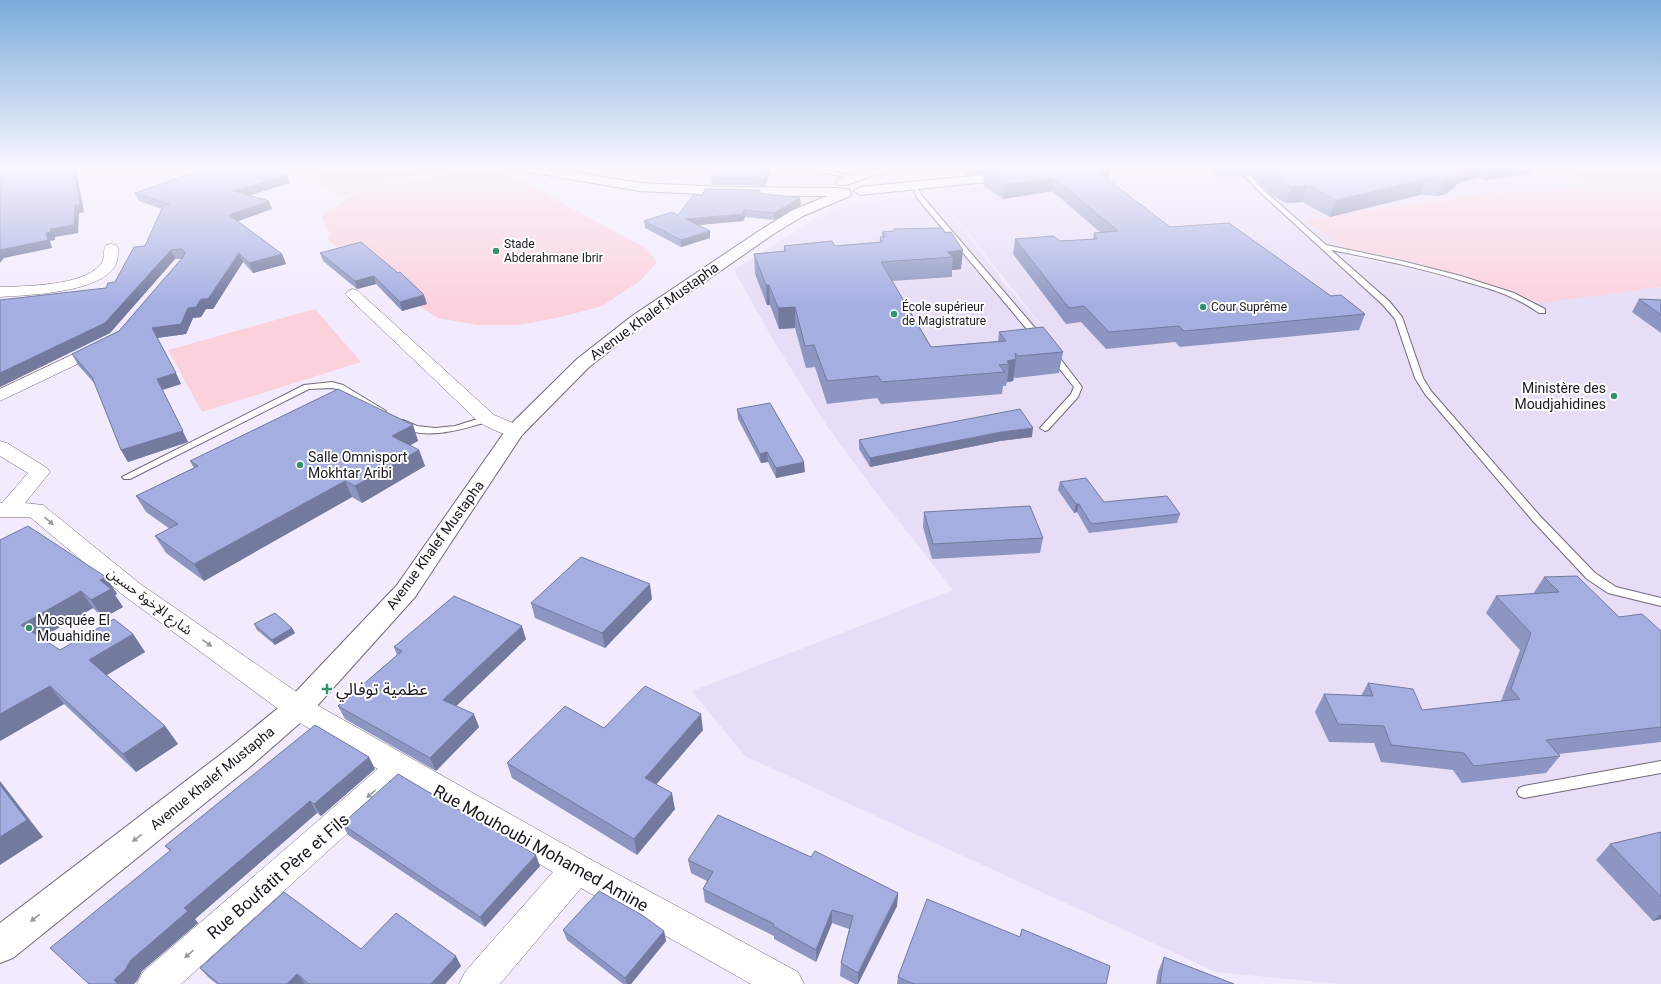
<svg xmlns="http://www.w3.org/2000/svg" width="1661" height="984" viewBox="0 0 1661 984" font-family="Roboto,'Noto Sans Arabic',sans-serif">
<rect width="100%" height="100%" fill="#f2ebfd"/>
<g fill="#e7ddf6" fill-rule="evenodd">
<path d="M583,167H851L848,170L834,173L831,180L762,182L676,180Z"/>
<path d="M1120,167H1565L1583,189L1472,194L1447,200L1420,202L1304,220L1334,240L1348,257L1412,267L1532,303L1661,287V984H1340L1216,972L745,756L692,691L953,590L875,491L827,426L775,343L734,270L831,209L893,198L903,199L924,196L927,193ZM951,213H952L1055,342L1005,284Z"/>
</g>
<g fill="#fbd1dc">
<path d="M347,167L442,168L368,190C415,177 460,168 510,175L646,248L657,262L640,281L602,306L557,318L518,325H477L438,318L382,282L327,239L330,235L321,215L358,192L343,196L307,178Z"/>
<path d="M1565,167H1603L1661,172V287L1539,303L1501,288L1406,260L1340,247L1334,240L1304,220L1420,202L1447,200L1472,194L1583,189Z"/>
<path d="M315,309L361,362L202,412L168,350Z"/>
</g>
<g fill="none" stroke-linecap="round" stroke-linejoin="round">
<defs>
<g id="lane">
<path d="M801,167H813L859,178L856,180Z"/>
<path d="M1236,167H1242L1266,192L1326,245L1402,261L1461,276L1514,293L1545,309V313H1539C1517,297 1492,289 1466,282C1422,268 1377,259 1331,250L1389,301L1402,317L1423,378L1431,391L1540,516L1595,573L1616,587L1661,598V606L1608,593L1587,579L1532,520L1425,394L1415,378L1395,319L1383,305L1262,194Z"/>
<path d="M912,185H916L922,196L1042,336V340H1036L917,198Z"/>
<path d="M1050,353H1056L1082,387L1078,397L1048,430L1045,431L1040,428L1071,394L1074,387L1050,357Z"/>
<path d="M332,382L343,385L386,411L382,414L379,413L337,389L332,388L309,389L130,479H124L122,477L304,385Z"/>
<path d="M487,416L491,419L490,421C467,428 418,444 398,423L403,420L417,426L435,428L455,426Z"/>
<path d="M1661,761V773L1524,798L1519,796L1517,792L1519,788L1524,786Z"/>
</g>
<g id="street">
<path d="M111,244L116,245L118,248C118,254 118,261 115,266C99,293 28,295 0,297V287C27,286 82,286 100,265C106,260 102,251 106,245Z"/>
<path d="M353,289L358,291L494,415L522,427L525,431L522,435C508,439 493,429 480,423L348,297L345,294L348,291Z"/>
<path d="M101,341L107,342L109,346L107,350L0,401V389Z"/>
<path d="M0,441L7,443L47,468L50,472L25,503L43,505L139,583L308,700L588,858L798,972L804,984H751L581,888L500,984H459L465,972L553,872L403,783L181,984H137L143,972L378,769L288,716L123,595L30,517H0V503H2L28,473L0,456Z"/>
</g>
<g id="secondary">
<path d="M516,167H545L640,183L722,187L837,188L850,190L851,193L850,196L803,216L772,235L644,324L589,367L522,435L415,597L308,716L251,766L13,958L0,963V923L229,748L288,700L397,585L508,427L577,359L632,316L762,229L793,210L827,196L722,195L640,191L522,171Z"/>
<path d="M873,167H892L890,170L846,185H838L836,182L838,179Z"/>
<path d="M1012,172L1016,173L1018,176L1016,179L860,195L854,191L860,187Z"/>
</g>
</defs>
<use href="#lane" stroke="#6f6979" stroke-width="2"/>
<use href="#street" stroke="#6f6979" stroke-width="1"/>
<use href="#secondary" stroke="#6f6979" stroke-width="2"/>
<use href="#lane" fill="#fff" fill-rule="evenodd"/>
<use href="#street" fill="#fff" fill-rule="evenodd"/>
<use href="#secondary" fill="#fff" fill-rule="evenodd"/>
</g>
<g fill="#8d96c2">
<path d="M717,167H773L765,186L712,185L711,178Z"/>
<path d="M957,167H1110L1108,180L1170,227L1331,296L1365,314L1359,330L1180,347L1175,342L1106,349L1081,322L1066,324L1013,254L1015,239L1060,241L1093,239L1094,233L1100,232L1052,191L1003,199L983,185L984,173L967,175Z"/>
<path d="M1206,167H1534L1531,173L1486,180L1480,178L1460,182L1446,194L1437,196L1420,195L1330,217L1302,202L1286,203L1271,195L1248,171L1246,179L1240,176L1218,177Z"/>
<path d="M287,175L290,183L250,195L269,201L272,209L238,221L282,254L286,264L253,273L243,262L213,309H206L201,317L193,318L186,334L157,338L181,384L162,390L188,442L128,462L121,450L95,384L78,365L72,354L119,331L182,259H175L110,333L0,387V300L106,288L115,282L145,246L162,209L139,201L135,193Z"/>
<path d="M760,193L801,205L774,220L745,217L743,221L698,225L710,238L681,247L645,228L644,221L678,215L702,196Z"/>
<path d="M942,228L961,269L952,270V277L892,281L931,347L998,341L999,332L1063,352L1059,373L1015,378L1014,377L1013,381L1007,382L1006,386H1003L1002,394L881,404L877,398L827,404L815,367L806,368L795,328L779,329L770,305H767L755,274L754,254L784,251V246H835L880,242V237H882V232L894,231V229Z"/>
<path d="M361,242L427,304L402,311L376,284L357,289L323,261L320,253Z"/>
<path d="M1639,299L1661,300V333L1632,312Z"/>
<path d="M737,409L805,472L776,478L768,462L761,463L738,419Z"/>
<path d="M413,425L418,441L410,445L419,450L425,466L362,503L352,497L204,581L166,553L155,536L170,529L146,512L136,496L194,468L190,461Z"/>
<path d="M1032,437L1000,441L870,467L859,449V440Z"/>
<path d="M1060,482L1104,502L1180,514L1177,523L1089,533L1077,512L1074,513L1058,490Z"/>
<path d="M924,512L1043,538L1040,553L932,559L923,527Z"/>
<path d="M0,540L106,577L117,594L115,595L123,607L103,618L93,608L41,638L60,650L133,634L145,652L106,675L165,726L178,744L136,772L64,704L0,741Z"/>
<path d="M1544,577L1619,617L1661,631V742L1559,754L1560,756L1546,773L1462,783L1453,770L1381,762L1374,743L1329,742L1315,712L1324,694L1361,696L1368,683L1422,710L1501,701L1520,650L1486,613L1496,596L1533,594Z"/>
<path d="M652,599L605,648L535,618L531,603Z"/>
<path d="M254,624L292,628L295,633L275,645L257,630Z"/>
<path d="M526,639L456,706L479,727L436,771L345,719L338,706L397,655L394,647Z"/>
<path d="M604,728L703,730L656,784L675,809L637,855L512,778L507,763Z"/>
<path d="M375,769L321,816L317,813L195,919L198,923L142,971L137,981L170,851L165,846Z"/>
<path d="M342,824L540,866L485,927L348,835Z"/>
<path d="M1661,832V919L1653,921L1596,860L1610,844Z"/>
<path d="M811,857L898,893L897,906L858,984H855L840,976L841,963L849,929L832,923L816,962L774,939V936L705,902L703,889L707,881L691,873L688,860Z"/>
<path d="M563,930L664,931L666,941L631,984H623L567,940Z"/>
<path d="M361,949L461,966L445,984H217L209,978L200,968Z"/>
<path d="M1164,957L1234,984H1156L1158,972Z"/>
<path d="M898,977L1106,984H897Z"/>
</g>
<g fill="#737a9e">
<path d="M73,167H82L76,169L84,212L79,213L78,233L55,237V240L50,241L52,248L4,258L0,263V250L46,233Z"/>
<path d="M770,167H773L765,186V179Z"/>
<path d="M968,167H1040L984,172V173L967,175Z"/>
<path d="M1110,167L1108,180L1094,169Z"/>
<path d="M1465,167H1485L1480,178L1460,182L1446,194L1437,196L1444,180Z"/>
<path d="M1491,167H1534L1531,173L1486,180Z"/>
<path d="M287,175L290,183L237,199L234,191Z"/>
<path d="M1054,178L1052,191L1003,199L1004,185Z"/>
<path d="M1427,179L1420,195L1330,217L1336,200Z"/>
<path d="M1307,185L1302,202L1286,203L1291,187Z"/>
<path d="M800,198L801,205L774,220V213Z"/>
<path d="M269,201L272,209L233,223L229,215Z"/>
<path d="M744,210L745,217L743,221L687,226L686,219Z"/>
<path d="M710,231V238L681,247V240Z"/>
<path d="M171,250L175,259L110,333L0,387V373Z"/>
<path d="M963,250L961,269L952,270L953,257L947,252Z"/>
<path d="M239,253L243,262L213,309H206L201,317L193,318L186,334L157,338L152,328L188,308L201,299Z"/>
<path d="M282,254L286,264L253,273L249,263Z"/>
<path d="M374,276L376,284L357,289L355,281Z"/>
<path d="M766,285H769L770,305H767Z"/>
<path d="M424,295L427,304L402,311L400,302Z"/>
<path d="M795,307V328L779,329L778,308Z"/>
<path d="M1016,359L1013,381L1007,382L1009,364L1007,361Z"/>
<path d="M176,373L181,384L162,390L188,442L128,462L121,450L157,379Z"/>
<path d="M413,425L418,441L398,452L392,436Z"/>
<path d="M1033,428L1032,437L1000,441L870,467V458L1001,432Z"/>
<path d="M419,450L425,466L362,503L355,486Z"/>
<path d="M767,452L768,462L761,463L760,454Z"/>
<path d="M804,462L805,472L776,478V468Z"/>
<path d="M345,481L352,497L204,581L194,564Z"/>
<path d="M1076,504H1079L1077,512L1074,513Z"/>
<path d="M106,577L117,594L115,595L123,607L103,618L91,600L100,580Z"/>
<path d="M650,584L652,599L605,648L602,633Z"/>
<path d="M81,591L93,608L34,642L21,625Z"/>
<path d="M522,626L526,639L449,713L443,700Z"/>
<path d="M292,628L295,633L275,645L272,640Z"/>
<path d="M133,634L145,652L102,678L89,660Z"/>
<path d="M50,686L64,704L0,741V714Z"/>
<path d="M474,714L479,727L436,771L430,758Z"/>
<path d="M701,714L703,730L649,793L645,778Z"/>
<path d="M165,726L178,744L136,772L123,754Z"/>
<path d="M369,757L375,769L321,816L314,804Z"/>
<path d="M0,781L43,837L0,865Z"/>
<path d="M672,793L675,809L637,855L634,839Z"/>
<path d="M310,801L317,813L195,919L198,923L142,971L137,981L134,984H118L114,980L131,960L184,908Z"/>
<path d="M536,855L540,866L485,927L480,917Z"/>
<path d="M898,893L897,906L858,984V973Z"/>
<path d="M832,910V923L816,962V950Z"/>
<path d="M1661,914V919L1653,921Z"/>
<path d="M664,931L666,941L631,984H627L625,978Z"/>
<path d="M456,956L461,966L445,984H431Z"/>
<path d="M297,974L305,984H287Z"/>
</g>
<g fill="#a4aee1" stroke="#737a9e">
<path d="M0,167H73L80,205H75L74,225L50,229L51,232L46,233L48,240L0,250Z"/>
<path d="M210,167H264L287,175L234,191L269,201L229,215L282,254L249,263L239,253L208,299H201L196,307L188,308L181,324L152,328L176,373L157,379L183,431L121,450L92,377L72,354L119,331L183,257L185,253L182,249L171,250L105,323L0,373V300L106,288L108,283L115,282L134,247L145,246L163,206L169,204L135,193Z"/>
<path d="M717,167H770L765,179L711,178Z"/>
<path d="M1025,167H1109L1094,169L1170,227L1229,223L1331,296L1341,295L1365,314L1184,331L1179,326L1109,332L1084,306L1069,308L1015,239L1054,236L1060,241L1097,239L1094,233L1118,231L1054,178L1004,185L984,172Z"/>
<path d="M1265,167H1465L1453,178L1444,180L1427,179L1336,200L1307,185L1291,187L1276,178Z"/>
<path d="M705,189L760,190L759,193L800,198L774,213L744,210L742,214L686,219L710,231L681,240L644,221L672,212L678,215L693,195L702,196Z"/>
<path d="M942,228L945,233L951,232L963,250L947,252L953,257L881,262L931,347L1006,341L999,332L1043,327L1063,352L1018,356L1015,353L1016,359L1007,361L1009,364L999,365L1005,372L882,382L878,376L827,381L814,345L805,346L795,307L778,308L769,285H766L754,254L786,251L784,246L832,241L835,246L882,242L880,237H885L882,232L894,231V229Z"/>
<path d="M361,242L398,273L400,272L424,295L400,302L374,276L355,281L320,253Z"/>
<path d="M1639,299L1661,300V315Z"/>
<path d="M338,389L413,425L392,436L419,450L355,486L345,481L194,564L155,536L178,524L136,496L198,466L190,461Z"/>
<path d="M770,403L804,462L776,468L767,452L760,454L737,409Z"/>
<path d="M1020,409L1033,428L1001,432L870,458L859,440Z"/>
<path d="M1086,478L1104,502L1167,496L1180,514L1091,524L1079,504H1076L1060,482Z"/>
<path d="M1030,506L1043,538L933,544L924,512Z"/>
<path d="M28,526L106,577L100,580L111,589L91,600L81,591L21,625L60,650L114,619L133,634L89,660L165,726L123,754L50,686L0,714V540Z"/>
<path d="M581,557L650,584L602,633L531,603Z"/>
<path d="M1577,576L1619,617L1642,614L1661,631V727L1546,740L1560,756L1474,766L1464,753L1391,745L1384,726L1338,724L1324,694L1373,696L1368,683L1413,689L1422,710L1520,699L1511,689L1531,633L1496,596L1559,592L1544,577Z"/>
<path d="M454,596L522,626L443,700L474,714L430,758L338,706L402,651L394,647Z"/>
<path d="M275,613L292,628L272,640L254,624Z"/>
<path d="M645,686L701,714L645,778L672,793L634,839L507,763L565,706L604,728Z"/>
<path d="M315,725L369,757L314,804L310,801L184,908L188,911L131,960L125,970L114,980L118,984H89L50,948L171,850L165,846Z"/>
<path d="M398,774L536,855L480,917L342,824Z"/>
<path d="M0,785L27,820L0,837Z"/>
<path d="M718,815L811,857L815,851L898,893L858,973L841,963L853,916L832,910L816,950L773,926L774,924L703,889L713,872L688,860Z"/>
<path d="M1661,832V897L1610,844Z"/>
<path d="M599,891L642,915L664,931L625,978L563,930Z"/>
<path d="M284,892L361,949L396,913L456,956L431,984H309L297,974L287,984H219L200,968Z"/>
<path d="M927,899L1020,937L1022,929L1110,966L1106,984H914L898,977Z"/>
<path d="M1164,957L1234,984H1160Z"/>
</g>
<defs><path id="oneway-solid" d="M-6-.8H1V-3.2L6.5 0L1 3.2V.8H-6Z"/></defs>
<g fill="#98979a">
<use href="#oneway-solid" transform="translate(49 521) rotate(40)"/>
<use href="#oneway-solid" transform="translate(207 643) rotate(35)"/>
<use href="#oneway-solid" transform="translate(371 794) rotate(139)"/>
<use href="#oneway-solid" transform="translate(137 838) rotate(142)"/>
<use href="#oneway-solid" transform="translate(35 918) rotate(142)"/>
<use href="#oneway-solid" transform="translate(189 954) rotate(139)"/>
</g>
<linearGradient id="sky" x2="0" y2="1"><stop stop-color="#7baddc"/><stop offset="0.55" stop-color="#f9f6fe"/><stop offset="1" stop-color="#f9f6fe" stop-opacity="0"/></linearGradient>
<rect width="1661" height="305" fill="url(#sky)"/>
<g fill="#33926b" stroke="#fff" stroke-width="1.5">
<circle cx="496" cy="251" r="4"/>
<circle cx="1203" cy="307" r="4"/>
<circle cx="894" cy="314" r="4"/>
<circle cx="1614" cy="396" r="4"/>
<circle cx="300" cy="465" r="4"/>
<circle cx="29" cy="628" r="4"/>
<path d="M325 683h4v4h4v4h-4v4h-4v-4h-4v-4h4z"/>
</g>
<g text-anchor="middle" stroke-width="4" stroke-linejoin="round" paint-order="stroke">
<g font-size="12" fill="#1a181e" stroke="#fff" text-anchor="start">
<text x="504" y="248">Stade<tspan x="504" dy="14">Abderahmane Ibrir</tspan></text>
<text x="902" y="311">École supérieur<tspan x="902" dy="14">de Magistrature</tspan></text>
<text x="1211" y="311">Cour Suprême</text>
</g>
<g font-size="14" fill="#1a181e" stroke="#fff">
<text transform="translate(654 311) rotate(-36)" y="5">Avenue Khalef Mustapha</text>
<text transform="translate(435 545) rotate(-54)" y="5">Avenue Khalef Mustapha</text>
<text transform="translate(150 601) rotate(37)" y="5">شارع الإخوة حسين</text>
<text transform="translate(212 778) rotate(-39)" y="5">Avenue Khalef Mustapha</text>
</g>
<g font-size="14" fill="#1a181e" stroke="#fff" text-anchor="start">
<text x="1606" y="393" text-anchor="end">Ministère des<tspan x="1606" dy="16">Moudjahidines</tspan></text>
<text x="308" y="462">Salle Omnisport<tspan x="308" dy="16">Mokhtar Aribi</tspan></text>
<text x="37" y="625">Mosquée El<tspan x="37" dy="16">Mouahidine</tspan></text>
</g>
<g font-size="17" fill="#1a181e" stroke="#fff" text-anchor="start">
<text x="336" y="695">عظمية توفالي</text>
</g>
<g font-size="17" fill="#1a181e" stroke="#fff">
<text transform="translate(541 848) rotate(29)" y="6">Rue Mouhoubi Mohamed Amine</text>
<text transform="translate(278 876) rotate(-41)" y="6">Rue Boufatit Père et Fils</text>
</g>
</g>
</svg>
